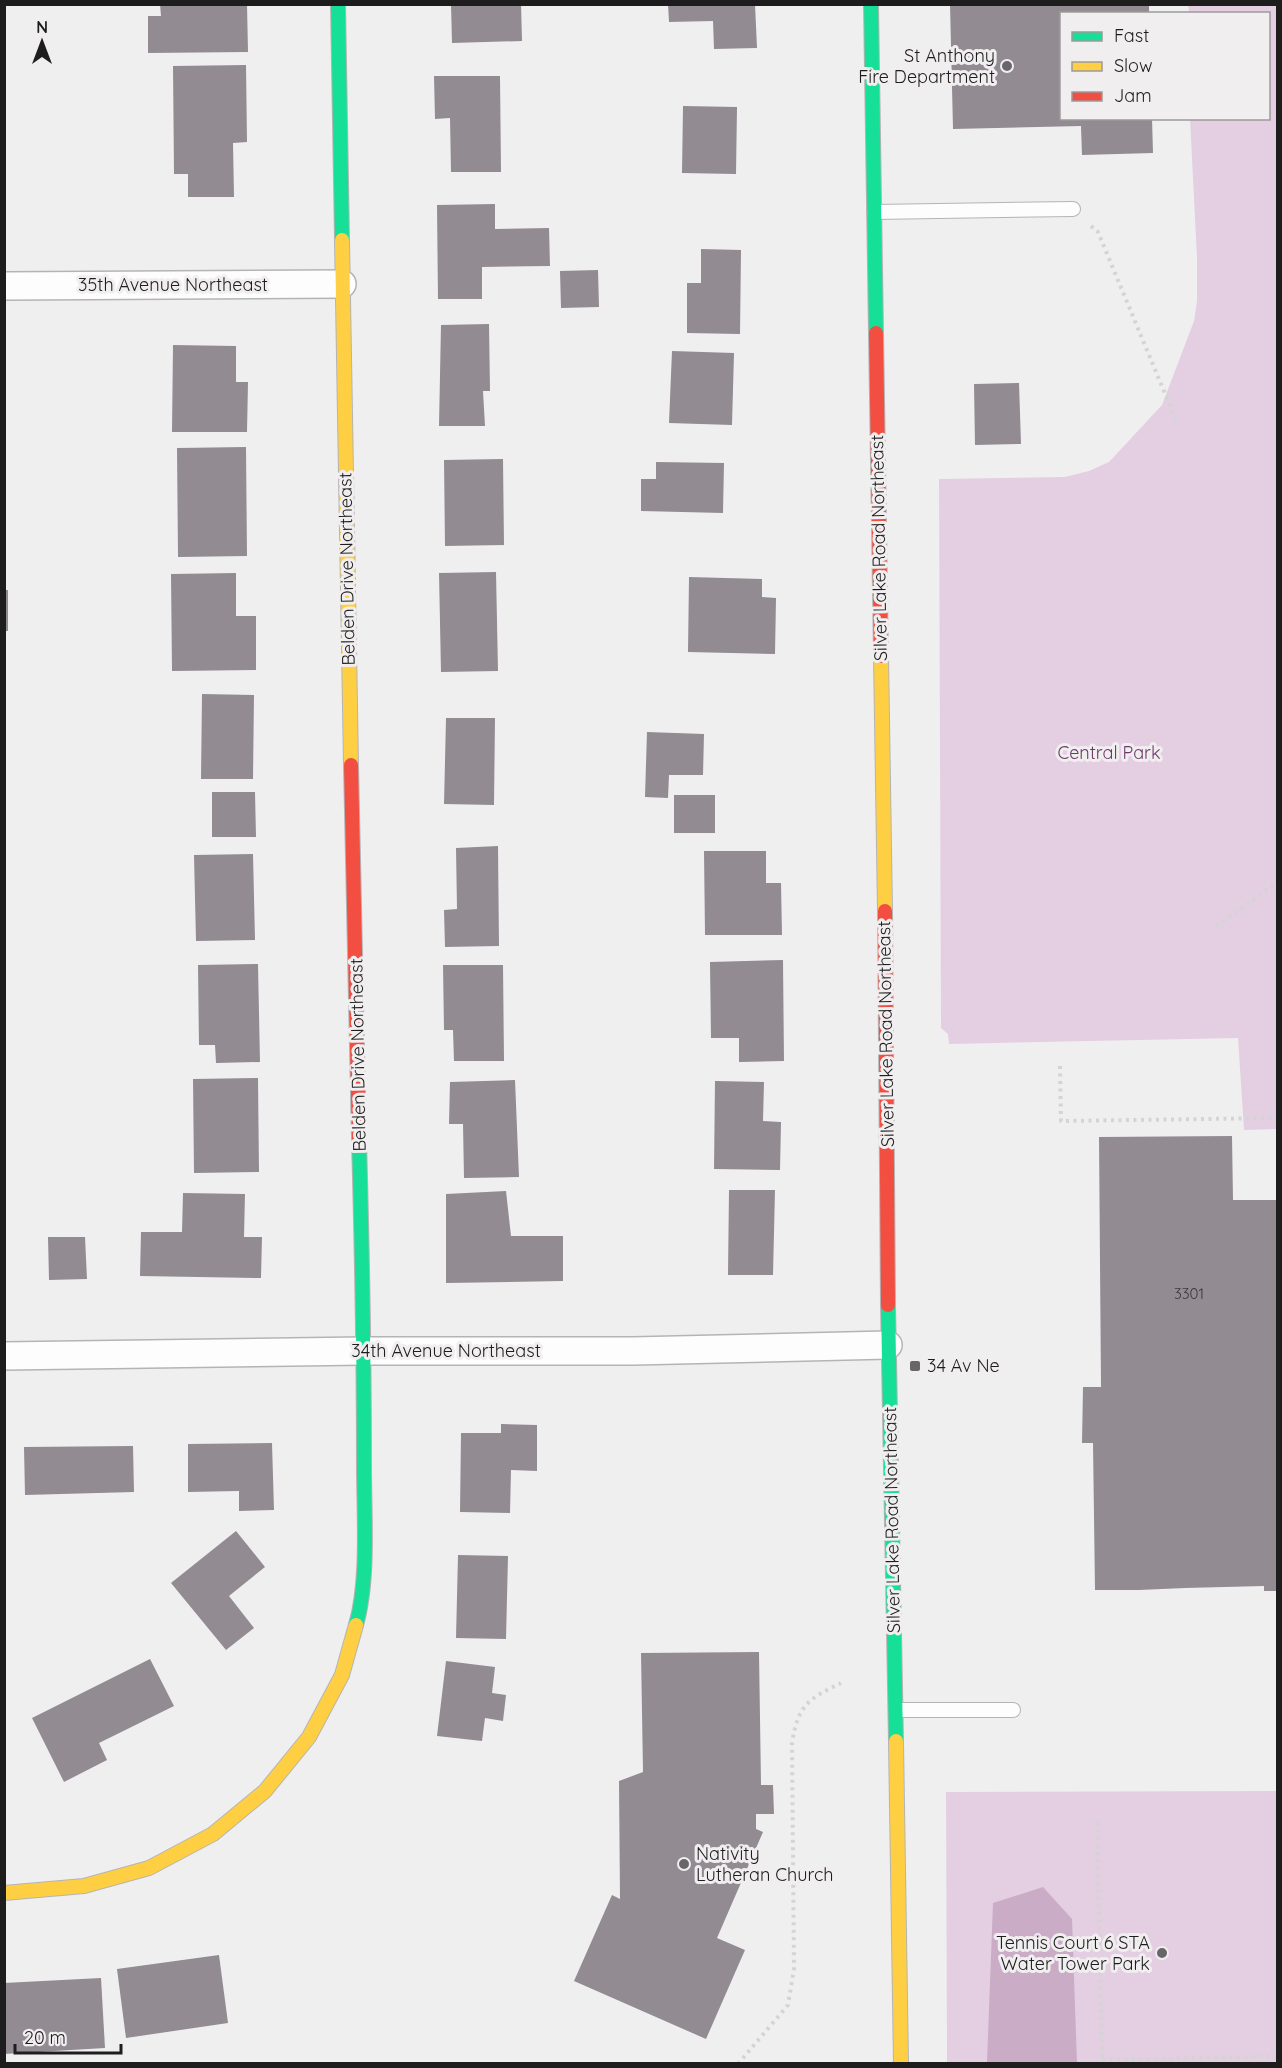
<svg xmlns="http://www.w3.org/2000/svg" width="1282" height="2068" viewBox="0 0 1282 2068" font-family="Quicksand,sans-serif">
<rect width="100%" height="100%" fill="#f0eff0"/>
<g fill="#e4cfe2">
<path d="M1188,5H1277V1129L1244,1130L1238,1038L949,1044L948,1034L941,1028L939,479L1065,477L1089,471L1109,462L1162,405L1194,321L1197,301V258L1190,119L1268,118V14L1189,13Z"/>
<path d="M1277,1791V2063H947L946,1792Z"/>
</g>
<path fill="#cbacc7" d="M1043,1887L1072,1919L1077,2063H987L993,1903Z"/>
<g fill="#928b92">
<path d="M160,4H247L248,52L148,53V16H161Z"/>
<path d="M451,4H521L522,41L452,43Z"/>
<path d="M668,4H755L757,48L714,49L713,21L669,22Z"/>
<path d="M950,4H1149V14H1062V118H1152L1153,153L1082,155L1081,126L953,129Z"/>
<path d="M246,65L247,142L233,143L234,197H188V174H174L173,66Z"/>
<path d="M434,76H500L501,172H451L450,118L435,119Z"/>
<path d="M683,106L737,107L736,174L682,173Z"/>
<path d="M495,204V229L549,228L550,266L482,267V299H438L437,205Z"/>
<path d="M701,249L741,250L740,334L687,333V283H701Z"/>
<path d="M598,270L599,307L561,308L560,271Z"/>
<path d="M489,324L490,391H483L485,426H439L441,325Z"/>
<path d="M173,345L236,346V382H248L247,432H172Z"/>
<path d="M672,351L734,353L732,425L669,423Z"/>
<path d="M1019,383L1021,444L975,445L974,384Z"/>
<path d="M246,447L247,556L178,557L177,448Z"/>
<path d="M503,459L504,545L445,546L444,460Z"/>
<path d="M656,462L724,463L723,513L641,511V479H656Z"/>
<path d="M496,572L498,671L441,672L439,573Z"/>
<path d="M236,573V616H256V670L172,671L171,574Z"/>
<path d="M689,577L762,579V597L776,598L775,654L688,652Z"/>
<rect x="4" y="590" width="4" height="41"/>
<path d="M202,694L254,695L253,779H201Z"/>
<path d="M446,718H495L494,805L444,804Z"/>
<path d="M647,732L704,734L703,775H669L668,798L645,797Z"/>
<path d="M212,792H255L256,837H212Z"/>
<rect x="674" y="795" width="41" height="38"/>
<path d="M498,846L499,946L445,947L444,910L457,909L456,848Z"/>
<path d="M704,851H766V883H781L782,935H705Z"/>
<path d="M253,854L255,940L196,941L194,855Z"/>
<path d="M783,960L784,1061L739,1062V1038H711L710,962Z"/>
<path d="M258,964L260,1062L216,1063L215,1045H199L198,965Z"/>
<path d="M443,965H503L504,1061H454L453,1030H444Z"/>
<path d="M258,1078L259,1172L194,1173L193,1079Z"/>
<path d="M515,1080L519,1177L464,1178L463,1124H449L450,1082Z"/>
<path d="M715,1081L764,1082L763,1121L781,1122L780,1170L714,1169Z"/>
<path d="M1232,1136L1233,1200H1278V1591H1264V1586L1185,1588L1139,1590H1095L1093,1443H1082L1083,1387H1101L1099,1137Z"/>
<path d="M729,1190H775L773,1275H728Z"/>
<path d="M506,1191L511,1236H563V1281L446,1283V1194Z"/>
<path d="M183,1193L245,1194L244,1237H262L261,1278L140,1276L141,1232H182Z"/>
<path d="M48,1237H85L87,1279L49,1280Z"/>
<path d="M501,1424L537,1425V1471L511,1470L510,1513L460,1512L461,1433H501Z"/>
<path d="M272,1443L274,1510L239,1511V1491L188,1492V1444Z"/>
<path d="M133,1446L134,1492L25,1495L24,1447Z"/>
<path d="M236,1531L265,1567L229,1596L254,1628L226,1650L171,1583Z"/>
<path d="M458,1555L508,1556L506,1639L456,1638Z"/>
<path d="M759,1652L761,1785H773L774,1814H756V1829L763,1832L717,1938L745,1950L706,2039L574,1981L612,1895L620,1899L619,1781L643,1772L641,1653Z"/>
<path d="M150,1659L174,1706L99,1743L107,1760L64,1782L32,1718Z"/>
<path d="M446,1661L495,1667L492,1693L506,1695L503,1721L485,1718L482,1741L437,1736Z"/>
<path d="M219,1955L228,2023L126,2038L117,1969Z"/>
<path d="M101,1978L105,2048L4,2054V1983Z"/>
</g>
<g fill="none" stroke-linecap="round" stroke-linejoin="round">
<defs>
<g id="lane">
<path d="M874,212L1073,209"/>
<path d="M896,1710H1013"/>
</g>
<g id="street">
<path d="M4,286L342,284"/>
<path d="M4,1356L364,1351H633L888,1345"/>
</g>
<g id="fast">
<path d="M338,4L342,240"/>
<path d="M871,4L876,333"/>
<path d="M888,1305L896,1741"/>
<path d="M356,1625C369,1580 364,1515 364,1467C364,1358 362,1249 359,1140"/>
</g>
<g id="slow">
<path d="M342,240L351,765"/>
<path d="M881,656L885,911"/>
<path d="M896,1741L901,2064"/>
<path d="M4,1893L84,1886L149,1868L213,1834L265,1791L309,1737L342,1675L356,1625"/>
</g>
<g id="jam">
<path d="M876,333L881,656"/>
<path d="M351,765L359,1140"/>
<path d="M885,911L888,1305"/>
</g>
</defs>
<use href="#lane" stroke="#b5b4b5" stroke-width="16"/>
<use href="#street" stroke="#b5b4b5" stroke-width="30"/>
<use href="#fast" stroke="#b5b4b5" stroke-width="16"/>
<use href="#slow" stroke="#b5b4b5" stroke-width="16"/>
<use href="#jam" stroke="#b5b4b5" stroke-width="16"/>
<g stroke="#d5d4d5" stroke-width="4" stroke-dasharray="3 4.5" stroke-linecap="butt">
<path d="M1091,226L1098,232L1178,425"/>
<path d="M1216,926L1269,889L1278,879"/>
<path d="M1060,1066L1061,1121L1278,1118"/>
<path d="M1097,1822L1102,2064"/>
<path d="M1102,2060L1278,2056"/>
<path d="M738,2064L788,2005L794,1969L792,1743C798,1705 808,1699 841,1683"/>
</g>
<use href="#lane" stroke="#fdfdfd" stroke-width="14"/>
<use href="#street" stroke="#fdfdfd" stroke-width="27"/>
<use href="#fast" stroke="#16e098" stroke-width="14"/>
<use href="#slow" stroke="#ffcf43" stroke-width="14"/>
<use href="#jam" stroke="#f24e42" stroke-width="14"/>
</g>
<g fill="#686668" stroke="#f1eef0" stroke-width="2">
<circle cx="1007" cy="66" r="6"/>
<rect x="909" y="1360" width="12" height="12" rx="3"/>
<circle cx="684" cy="1864" r="6"/>
<circle cx="1162" cy="1953" r="6"/>
</g>
<g text-anchor="middle" stroke-width="6" stroke-linejoin="round" paint-order="stroke">
<g font-size="15" fill="#3b383b">
<text x="1189" y="1299">3301</text>
</g>
<g font-size="18" fill="#1e1d1e" stroke="#f1eef0" text-anchor="end">
<text x="995" y="62">St Anthony<tspan x="995" dy="21">Fire Department</tspan></text>
<text x="927" y="1372" text-anchor="start">34 Av Ne</text>
<text x="696" y="1860" text-anchor="start">Nativity<tspan x="696" dy="21">Lutheran Church</tspan></text>
<text x="1150" y="1949">Tennis Court 6 STA<tspan x="1150" dy="21">Water Tower Park</tspan></text>
</g>
<g font-size="18" fill="#1e1d1e" stroke="#f1eef0">
<text x="173" y="291">35th Avenue Northeast</text>
<text transform="translate(879 548) rotate(-91)" y="6">Silver Lake Road Northeast</text>
<text transform="translate(347 569) rotate(-91)" y="6">Belden Drive Northeast</text>
<text transform="translate(886 1034) rotate(-91)" y="6">Silver Lake Road Northeast</text>
<text transform="translate(358 1055) rotate(-91)" y="6">Belden Drive Northeast</text>
<text x="446" y="1357">34th Avenue Northeast</text>
<text transform="translate(892 1520) rotate(-91)" y="6">Silver Lake Road Northeast</text>
</g>
<g font-size="18" fill="#6e3769" stroke="#f1eef0">
<text x="1109" y="759">Central Park</text>
</g>
</g>
<rect width="1282" height="2068" fill="none" stroke="#1e1d1e" stroke-width="12"/>
<rect x="1060" y="12" width="210" height="108" fill="#f1eef0" stroke="#9d9a9c" stroke-width="1.5"/>
<rect x="1072" y="32" width="30" height="9" fill="#16e098" stroke="#9d9a9c" stroke-width="1.5"/>
<text x="1114" y="42" font-size="18" fill="#1e1d1e">Fast</text>
<rect x="1072" y="62" width="30" height="9" fill="#ffcf43" stroke="#9d9a9c" stroke-width="1.5"/>
<text x="1114" y="72" font-size="18" fill="#1e1d1e">Slow</text>
<rect x="1072" y="92" width="30" height="9" fill="#f24e42" stroke="#9d9a9c" stroke-width="1.5"/>
<text x="1114" y="102" font-size="18" fill="#1e1d1e">Jam</text>
<g transform="translate(42 42)" stroke="#f1eef0" stroke-width="4.5" paint-order="stroke">
<path d="M0-4.5L10 22L0 15L-10 22Z" fill="#1e1d1e"/>
<text y="-9" font-size="16" font-weight="bold" text-anchor="middle" fill="#1e1d1e">N</text>
</g>
<path d="M15 2044v9h106v-9" fill="none" stroke="#1e1d1e" stroke-width="3"/>
<text x="24" y="2044" font-size="18" fill="#1e1d1e" stroke="#f1eef0" stroke-width="4.5" paint-order="stroke">20 m</text>
</svg>
